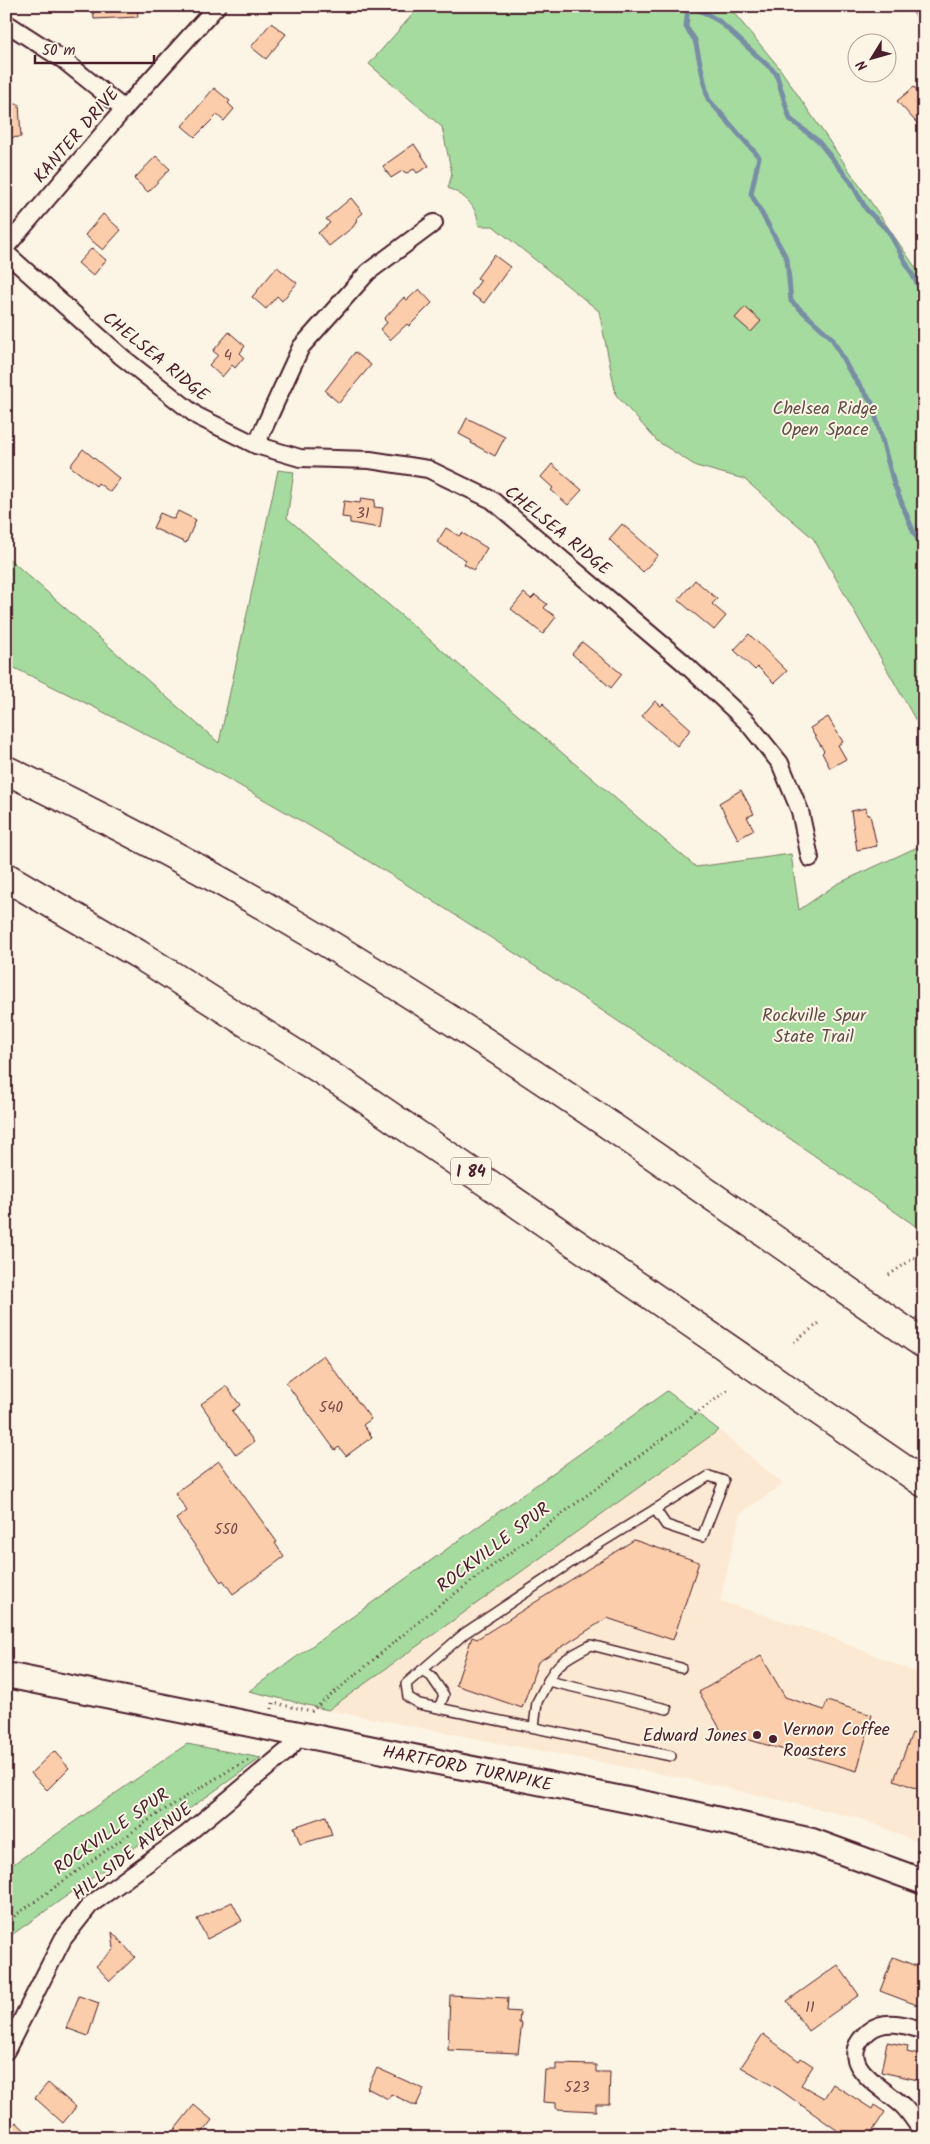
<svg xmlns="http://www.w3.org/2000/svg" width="930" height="2144" viewBox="0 0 930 2144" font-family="Kalam,sans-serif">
<rect width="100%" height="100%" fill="#fcf5e5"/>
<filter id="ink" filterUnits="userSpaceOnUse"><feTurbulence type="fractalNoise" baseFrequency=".02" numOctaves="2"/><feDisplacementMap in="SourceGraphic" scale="10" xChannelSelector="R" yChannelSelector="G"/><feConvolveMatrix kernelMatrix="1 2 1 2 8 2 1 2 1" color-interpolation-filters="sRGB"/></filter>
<g filter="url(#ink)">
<path fill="#fce9d3" d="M719,1430L783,1484L740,1514L720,1601L824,1634L924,1676V1845L862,1819L687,1779L328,1710Z"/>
<g fill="#a5db9e" stroke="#787d64">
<path d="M420,6H728L778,66L924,280V735L813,538L744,479L696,466L657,441L616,395L599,311L493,226H479C477,206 466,196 448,188L452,174L442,127L369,64Z"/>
<path d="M278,470L294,472L287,518L696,867L791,854L799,910L837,884L924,844V1232C629,1026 333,819 6,664V556L219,743Z"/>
<path d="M667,1391L719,1430L328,1710L249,1691Z"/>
<path d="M187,1744L261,1758L6,1939V1869Z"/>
</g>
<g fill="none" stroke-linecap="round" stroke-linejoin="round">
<g stroke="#788ea7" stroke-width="5">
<path d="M688,6L686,27L695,40L708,99L759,157L751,194L787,259L791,301L832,338L849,370L872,403L894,484L914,533L924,550"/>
<path d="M692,6L719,21L776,73L790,119L818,141L851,182L866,209L889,232L924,296"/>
</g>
</g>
<g fill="#fbcdaa" stroke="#4a1f2b">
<path d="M93,6H137L138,17L94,19Z"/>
<path d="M271,23L286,34L266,59L251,47Z"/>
<path d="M914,87L924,99V131L897,101Z"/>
<path d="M214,88L230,101L228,103L234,109L224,121L217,115L195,137L182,126Z"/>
<path d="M6,104H19L21,137L6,138Z"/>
<path d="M414,144L429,166L417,173L414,169L407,173L402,171L391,178L383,166Z"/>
<path d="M156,156L170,169L148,192L134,179Z"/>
<path d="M351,198L363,213L356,219L357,221L353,227L329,246L318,233L330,223L326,219Z"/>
<path d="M103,214L121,230L103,250L85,235Z"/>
<path d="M92,248L106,260L93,276L78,263Z"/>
<path d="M494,255L510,267L484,303L471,294L481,280L477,278Z"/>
<path d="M277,267L297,283L282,301L277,296L266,309L252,297Z"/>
<path d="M419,289L432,303L409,326L407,324L390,340L380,329L387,323L384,319L404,297L407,300Z"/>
<path d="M745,307L761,321L751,332L735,318Z"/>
<path d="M229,332L245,346L240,353L244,357L235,368L232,365L222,377L209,365L218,355L213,351Z"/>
<path d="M355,352L371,365L339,403L325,391Z"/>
<path d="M467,418L505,437L495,456L471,443L472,441L459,434Z"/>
<path d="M83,449L120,479L110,492L98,483L96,486L70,466Z"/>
<path d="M552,464L582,490L568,505L551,490L553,488L541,477Z"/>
<path d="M361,498L375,500L374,507L383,508L380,528L350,523V518L342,517L344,501L360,503Z"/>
<path d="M178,511L196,520L186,543L153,528L160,513L174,519Z"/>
<path d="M622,524L658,555L643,572L609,539Z"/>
<path d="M446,528L459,536L462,533L487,548L474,570L464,564L466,560L437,542Z"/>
<path d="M695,580L717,599L712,604L726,616L714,630L678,600Z"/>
<path d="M524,593L531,599L535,595L547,604L544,608L556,617L543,634L511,609Z"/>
<path d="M749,634L787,671L774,683L758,667L755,670L734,650Z"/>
<path d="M582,642L622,674L611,688L572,654Z"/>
<path d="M655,701L661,706L663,704L691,729L677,746L642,716Z"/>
<path d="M828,717L843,742L838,745L846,759L830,768L822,753L824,751L810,728Z"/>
<path d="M741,790L754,814L747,817L754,830L738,839L719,803Z"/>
<path d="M866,808L867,815H870L877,846L857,850L851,811Z"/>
<path d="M323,1355L371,1419L363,1425L372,1437L346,1456L339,1447L335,1450L286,1383Z"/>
<path d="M226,1386L240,1405L232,1411L254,1442L236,1455L201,1404Z"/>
<path d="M219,1461L277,1542L275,1543L284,1557L233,1594L223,1580L221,1582L176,1519L187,1511L175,1493Z"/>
<path d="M634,1540L699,1562L673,1640L607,1618L538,1662L522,1708L456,1685L472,1637L477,1639Z"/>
<path d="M761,1656L785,1697L824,1710L827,1701L872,1715L857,1771L722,1732L699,1692Z"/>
<path d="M912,1733L924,1737V1791L894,1780Z"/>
<path d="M54,1751L69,1768L47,1790L31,1773Z"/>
<path d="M326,1816L332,1835L300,1844L294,1827Z"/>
<path d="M232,1902L242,1921L207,1939L197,1919Z"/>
<path d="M112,1932L135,1957L110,1981L96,1966L114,1949Z"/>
<path d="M893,1957L924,1969V2002L917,2005L880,1991Z"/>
<path d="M838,1965L859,1995L808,2031L787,2001Z"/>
<path d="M450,1995L508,1998L507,2011L520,2012L519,2023H522L518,2053L448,2050Z"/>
<path d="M79,1996L99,2003L88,2036L66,2028Z"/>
<path d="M763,2034L799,2061L801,2058L813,2066L801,2085L824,2098L833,2084L872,2109L874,2105L885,2112L868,2138H848L780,2090L741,2067Z"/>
<path d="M887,2042L908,2046L907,2052L923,2056L918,2080L881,2072Z"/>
<path d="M556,2064L596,2065V2072H610L609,2104H596V2111L556,2109V2103L543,2102L545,2070H556Z"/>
<path d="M377,2068L424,2089L416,2106L391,2094L388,2099L367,2088Z"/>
<path d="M48,2083L76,2107L63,2123L35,2098Z"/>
<path d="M194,2105L212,2120L198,2138H168Z"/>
<path d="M16,2122L33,2138H6V2132Z"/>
</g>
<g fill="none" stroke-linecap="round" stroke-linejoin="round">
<defs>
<g id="service">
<path d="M655,1509L666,1525L702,1537L724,1481L709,1476L597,1545L465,1633L406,1684L408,1697L419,1704L671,1756"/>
<path d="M422,1670L431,1676L444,1695L439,1708"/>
<path d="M667,1709L548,1681C557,1661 573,1655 591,1645L681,1668"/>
<path d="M534,1727L537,1702L548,1681"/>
</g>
<g id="minor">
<path d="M920,6L924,11"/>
<path d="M6,23L62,59L124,109"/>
<path d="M6,247L124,109L217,6"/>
<path d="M6,253L122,357L197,416L256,445L300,458L370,460L428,469L492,500L683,662L747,722L780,763L800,811L810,858"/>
<path d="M256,445L301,347L368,272L434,223"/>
<path d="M924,2031C906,2025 885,2018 869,2031C831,2063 882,2086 903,2106C911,2114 917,2125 924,2134"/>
<path d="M6,2051L63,1939L90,1905L187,1834L287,1751L300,1736"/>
</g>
<g id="secondary">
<path id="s1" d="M6,1675L667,1808L812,1841L924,1882"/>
</g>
<g id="motorway">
<path d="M6,770C101,816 194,864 285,918C506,1047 714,1198 924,1344"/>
<path d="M6,877L138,954L345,1085L924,1483"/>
</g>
</defs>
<use href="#service" stroke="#4a1f2b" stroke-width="12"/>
<use href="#minor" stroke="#4a1f2b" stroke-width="20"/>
<use href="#secondary" stroke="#4a1f2b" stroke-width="28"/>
<use href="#motorway" stroke="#4a1f2b" stroke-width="31"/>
<g stroke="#4a1f2b" stroke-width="3" stroke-dasharray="1 4" stroke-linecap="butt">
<path d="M889,1275L924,1251"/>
<path d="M794,1342L822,1321"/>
<path d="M272,1709L273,1703L312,1711L433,1610L728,1390"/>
<path d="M6,1922L156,1815L233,1768L250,1760"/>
</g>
<use href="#service" stroke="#fcf5e5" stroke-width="9"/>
<use href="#minor" stroke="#fcf5e5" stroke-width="16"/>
<use href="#secondary" stroke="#fcf5e5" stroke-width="24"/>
<use href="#motorway" stroke="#fcf5e5" stroke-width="28"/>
</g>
</g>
<g fill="#4a1f2b" stroke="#fcf5e5" stroke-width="2">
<circle cx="757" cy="1735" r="5"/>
<circle cx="773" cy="1739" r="5"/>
</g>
<g text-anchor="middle" stroke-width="4" stroke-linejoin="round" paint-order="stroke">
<g font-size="15" fill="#764a4b">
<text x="228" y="360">4</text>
<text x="363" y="518">31</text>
<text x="331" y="1412">540</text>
<text x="226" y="1534">550</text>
<text x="810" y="2012">11</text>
<text x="577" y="2092">523</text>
</g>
<rect fill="#fcf5e5" stroke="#7f5f63" stroke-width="1" x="451" y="1157.5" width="40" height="27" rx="4"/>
<g font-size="16" font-weight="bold" fill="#4a1f2b">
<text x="471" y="1177">I 84</text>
</g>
<g font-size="18" fill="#4a1f2b" stroke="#fcf5e5">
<text transform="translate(76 135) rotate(-49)" y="6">KANTER DRIVE</text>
<text transform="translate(156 356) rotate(39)" y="6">CHELSEA RIDGE</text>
<text transform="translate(558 530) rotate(39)" y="6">CHELSEA RIDGE</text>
<text transform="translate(493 1547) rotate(-37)" y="6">ROCKVILLE SPUR</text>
<text dy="6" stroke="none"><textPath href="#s1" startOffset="471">HARTFORD TURNPIKE</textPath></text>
<text transform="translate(111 1831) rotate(-35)" y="6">ROCKVILLE SPUR</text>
<text transform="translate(132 1851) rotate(-38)" y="6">HILLSIDE AVENUE</text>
</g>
<g font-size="18" fill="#614e48" stroke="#fcf5e5">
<text x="825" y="414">Chelsea Ridge<tspan x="825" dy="21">Open Space</tspan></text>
<text x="814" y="1021">Rockville Spur<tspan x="814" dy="21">State Trail</tspan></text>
</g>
<g font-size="18" fill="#4a1f2b" stroke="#fcf5e5" text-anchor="start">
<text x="783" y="1735">Vernon Coffee<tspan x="783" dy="21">Roasters</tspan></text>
<text x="747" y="1741" text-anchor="end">Edward Jones</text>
</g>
</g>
<rect width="930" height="2144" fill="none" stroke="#fcf5e5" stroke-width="25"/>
<rect x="12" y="12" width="905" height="2119" fill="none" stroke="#4a1f2b" stroke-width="2" filter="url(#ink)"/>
<g transform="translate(872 58) rotate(233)"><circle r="24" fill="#fcf5e5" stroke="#b59f9b"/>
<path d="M0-4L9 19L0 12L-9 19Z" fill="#4a1f2b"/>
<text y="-8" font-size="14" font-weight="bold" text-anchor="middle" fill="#4a1f2b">N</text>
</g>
<path d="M35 55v8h119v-8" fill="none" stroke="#4a1f2b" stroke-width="2.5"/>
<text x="42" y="55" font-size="15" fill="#4a1f2b" stroke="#fcf5e5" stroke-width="4" paint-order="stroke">50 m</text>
</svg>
